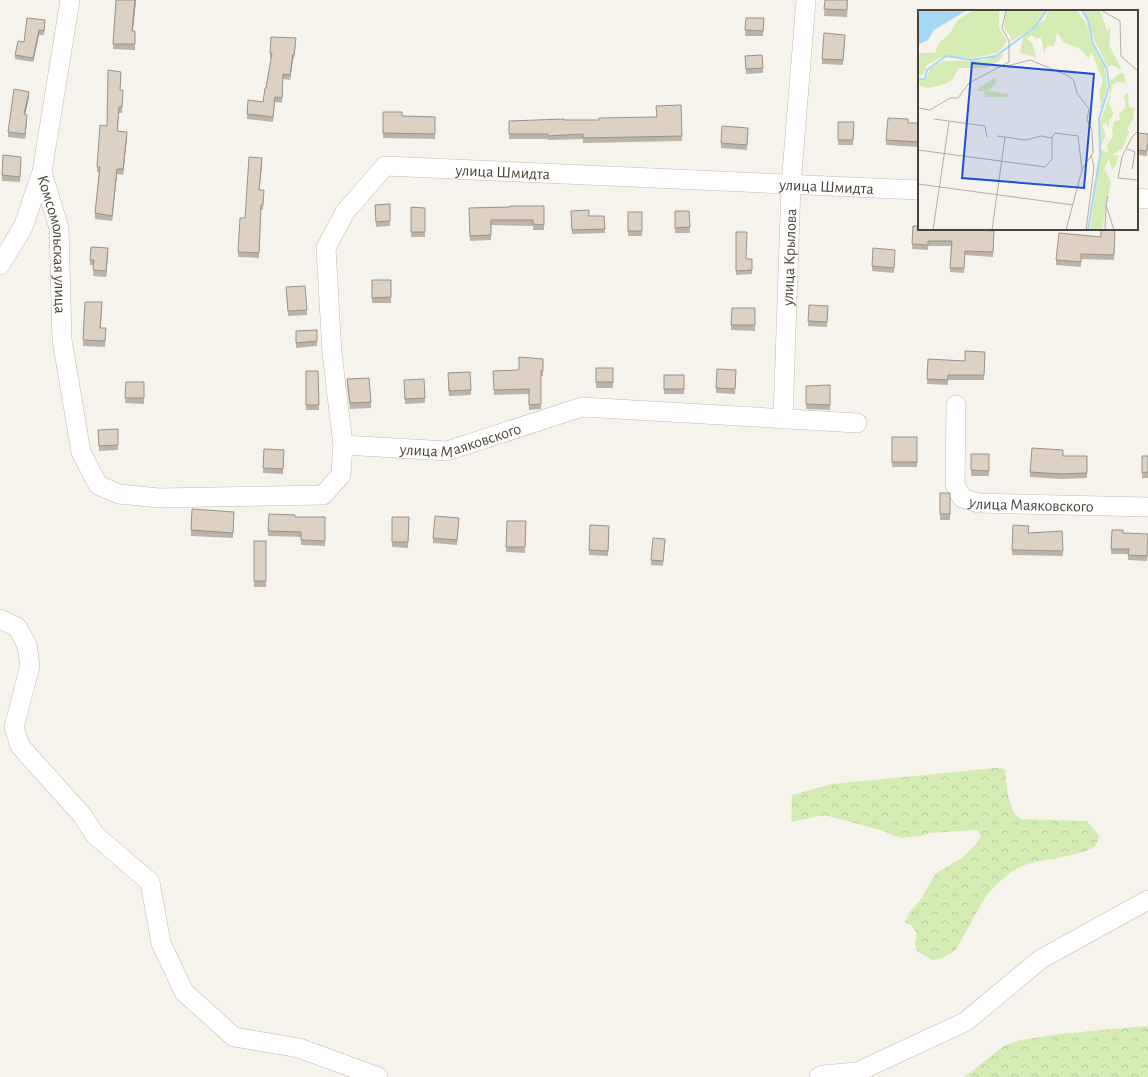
<svg xmlns="http://www.w3.org/2000/svg" width="1148" height="1077" viewBox="0 0 1148 1077" font-family="'Alegreya Sans',sans-serif">
<defs>
<pattern id="forest-crowns" width="20" height="18" patternUnits="userSpaceOnUse"><rect width="20" height="18" fill="#d4ecb3"/><path d="M2 6a3 3 0 1 1 6 0M12 15a3 3 0 1 1 6 0" fill="none" stroke="#b8cc9b"/></pattern>
</defs>
<rect width="100%" height="100%" fill="#f6f3ec"/>
<g fill="url(#forest-crowns)">
<path d="M996,768L1005,769C1007,787 1007,807 1020,819L1087,821L1099,836C1098,838 1098,842 1096,845C1087,856 1040,859 1025,865C1009,871 994,886 984,899L956,950L940,959L932,960L917,951L915,943L917,934L912,926L905,922L909,913L921,899L936,873L962,858L975,845L981,837L977,830L930,833L920,836L901,838L892,835L884,831L828,816H820L791,822L792,795L832,784Z"/>
<path d="M1148,1026V1077H964L1004,1046L1021,1040L1059,1034Z"/>
</g>
<g fill="none" stroke-linecap="round" stroke-linejoin="round">
<defs>
<g id="minor">
<path id="s1" d="M70,0L42,172L59,228L62,340L81,452L98,485L119,494L159,498L323,495L341,475L343,445L332,353L326,248L345,212L385,166L919,190"/>
<path d="M1137,198L1148,199"/>
<path d="M0,265L23,227L42,172"/>
<path id="s2" d="M956,405L955,485L962,498L978,503L1148,507"/>
<path id="s3" d="M783,419L791,185L806,0"/>
<path id="s4" d="M343,445L447,451L582,407L857,423"/>
<path d="M0,619L17,627L27,645L30,666L14,727L20,746L82,815L95,835L150,882L161,943L184,992L234,1037L299,1048L378,1077"/>
<path d="M819,1077L823,1075L857,1072"/>
<path d="M853,1077L857,1072L965,1022L1041,959L1148,900"/>
</g>
</defs>
<use href="#minor" stroke="#c3bbad" stroke-width="20"/>
<use href="#minor" stroke="#fff" stroke-width="19"/>
</g>
<g fill="#bdb4a8">
<path d="M116,0H136L133,31H135V50L113,49Z"/>
<path d="M825,0H848L847,17L824,16Z"/>
<path d="M746,18H764L763,36H745Z"/>
<path d="M45,24L44,35H39L33,62L15,59V55L24,42Z"/>
<path d="M845,40L843,65L822,64V59Z"/>
<path d="M296,43L294,59H293L290,80L283,79L282,103L275,102L273,122L247,119V114L263,102L271,58L270,57V53Z"/>
<path d="M745,56L763,68V73L746,74Z"/>
<path d="M121,77L120,90H123L122,113H119L118,131L127,137L123,175L117,174L112,221L95,219V213L99,173L97,172V167Z"/>
<path d="M29,97L25,114L27,120L25,139L8,137V132Z"/>
<path d="M681,105L682,141L583,143V139L548,140V139H509V121L599,120L657,117Z"/>
<path d="M383,112L402,116L435,117V139L383,138Z"/>
<path d="M838,122H854L853,145H838Z"/>
<path d="M908,123H919V147L886,145V140Z"/>
<path d="M748,133L747,150L721,148V143Z"/>
<path d="M1137,133L1148,134V150H1147V156L1137,155Z"/>
<path d="M21,162L20,182L2,181V175Z"/>
<path d="M262,164L259,190H264L263,210H261L259,258L238,257V252L245,218Z"/>
<path d="M390,204V226L376,227L375,205Z"/>
<path d="M544,206V230H533V226L491,225V240L470,241L469,208Z"/>
<path d="M411,207L425,208V237H411Z"/>
<path d="M571,211L589,216H604L605,233L572,234Z"/>
<path d="M675,211H689L690,233H675Z"/>
<rect x="628" y="212" width="14" height="24"/>
<path d="M913,226L994,236L993,257L965,255L964,273L950,272L951,246H928V250L912,249Z"/>
<path d="M1115,230L1114,260L1081,259V267L1056,265V260Z"/>
<path d="M736,232L746,259H752V274L736,275Z"/>
<path d="M108,254L106,277L93,276L94,265H90V260Z"/>
<path d="M895,255L894,273L872,271V266Z"/>
<path d="M372,280L391,297V303H372Z"/>
<path d="M286,287L307,310V315L288,316Z"/>
<path d="M85,302L102,308L101,328H106L105,347L83,346Z"/>
<path d="M732,308H755V331L731,330Z"/>
<path d="M828,312L827,327L808,326V321Z"/>
<path d="M296,331L317,341V346L296,348Z"/>
<path d="M985,352L984,380H948V385L927,384L928,359L965,361Z"/>
<path d="M543,359V376H541V409L529,410V394L494,395L493,371L519,370Z"/>
<rect x="596" y="368" width="17" height="20"/>
<path d="M306,371H318L319,410H306Z"/>
<rect x="664" y="375" width="20" height="19"/>
<path d="M736,376L735,394L716,393V388Z"/>
<path d="M448,378L471,390V395L449,396Z"/>
<path d="M347,379L371,402V408L350,409L347,384Z"/>
<path d="M126,382H144V404L125,403Z"/>
<path d="M404,385L425,398V403L405,404Z"/>
<path d="M806,386L830,405V410L806,409Z"/>
<path d="M118,429V450L99,451L98,430Z"/>
<rect x="892" y="437" width="25" height="30"/>
<path d="M264,449L284,450L283,474L263,473Z"/>
<rect x="971" y="454" width="18" height="22"/>
<path d="M1063,456H1087V478L1061,479L1030,477V472Z"/>
<rect x="1142" y="456" width="6" height="22"/>
<rect x="940" y="493" width="10" height="27"/>
<path d="M269,514L295,517H325V546L301,545V537L268,536Z"/>
<path d="M234,517L233,538L191,536V530Z"/>
<path d="M392,517H409L408,548L392,547Z"/>
<path d="M507,521H526L525,553L506,552Z"/>
<path d="M459,523L457,545L433,543V538Z"/>
<path d="M609,526L608,556L589,555V550Z"/>
<path d="M1112,530L1123,533L1148,552L1147,561L1128,560V554H1111Z"/>
<path d="M1062,531L1063,556L1012,555V550Z"/>
<rect x="254" y="541" width="12" height="46"/>
<path d="M665,545L663,566L651,565V560Z"/>
</g>
<g fill="#9a9288">
<path d="M135,0H136L132,36V31Z"/>
<path d="M39,30V35L33,62V58Z"/>
<path d="M293,54V59L290,80V75Z"/>
<path d="M29,92V97L24,119V114Z"/>
<path d="M27,115V120L25,139V134Z"/>
<path d="M127,132V137L123,175V169Z"/>
<path d="M262,158V164L259,195V190Z"/>
<path d="M117,169V174L112,221V216Z"/>
<path d="M108,248V254L106,277V271Z"/>
</g>
<g fill="#dcd1c3" stroke="#9a9288">
<path d="M116,0H135L132,31H135V44H113Z"/>
<path d="M825,0H847V10L824,9Z"/>
<path d="M27,18L45,20L44,31L39,30L33,58L15,55L18,41L24,42Z"/>
<path d="M746,18H764L763,31L745,30Z"/>
<path d="M824,33L845,35L843,60L822,59Z"/>
<path d="M271,37L296,38L294,55L293,54L290,75L283,74L282,98L275,97L273,117L247,114L248,100L263,102L265,88H266L272,53H270Z"/>
<path d="M762,55L763,68L746,69L745,56Z"/>
<path d="M108,70L121,72L120,90H123L122,107H119L117,131L127,132L123,169H117L112,216L95,213L100,167H97L100,125L107,126Z"/>
<path d="M14,89L29,92L24,114L27,115L25,134L8,132Z"/>
<path d="M681,105L682,136L583,138V134L548,136V134H509V121L564,119V120H599V118L657,117L656,106Z"/>
<path d="M383,112H402V116L435,117V134L383,133Z"/>
<path d="M888,118L908,119V123H919V142L886,140Z"/>
<path d="M838,122H854L853,140H838Z"/>
<path d="M722,126L748,128L747,145L721,143Z"/>
<path d="M1137,133L1148,134V145H1147V151L1137,150Z"/>
<path d="M3,155L21,157L20,177L2,175Z"/>
<path d="M249,157L262,158L259,190H264L263,205H261L259,253L238,252L240,218H245Z"/>
<path d="M390,204V221L376,222L375,205Z"/>
<path d="M510,206H544V225L533,224V220H491V235L470,236L469,208L510,207Z"/>
<path d="M411,207L425,208V232H411Z"/>
<path d="M589,210V216H604L605,229L572,230L571,211Z"/>
<path d="M675,211H689L690,227L675,228Z"/>
<rect x="628" y="212" width="14" height="19"/>
<path d="M913,226H919V229H955L994,231L993,252L965,251L964,268H950L952,241H928V245L912,244Z"/>
<path d="M1101,230H1115L1114,255L1081,254V262L1056,260L1059,233L1101,237Z"/>
<path d="M736,232H747L746,259H752V270L736,271Z"/>
<path d="M91,247L108,248L106,271L93,270L94,260H90Z"/>
<path d="M873,248L895,250L894,268L872,266Z"/>
<path d="M372,280H391V297L372,298Z"/>
<path d="M305,286L307,310L288,311L286,287Z"/>
<path d="M85,302H102L100,328H106L105,341L83,340Z"/>
<path d="M809,305L828,306L827,322L808,321Z"/>
<path d="M732,308H755V325H731Z"/>
<path d="M317,330V341L296,343V331Z"/>
<path d="M965,351L985,352L984,375H948V380L927,379L928,359L965,361Z"/>
<path d="M519,357L543,359V371H541V404L529,405V389L494,390L493,371L519,370Z"/>
<rect x="596" y="368" width="17" height="14"/>
<path d="M717,369L736,370L735,389L716,388Z"/>
<path d="M306,371H318L319,405H306Z"/>
<path d="M470,372L471,390L449,391L448,373Z"/>
<rect x="664" y="375" width="20" height="14"/>
<path d="M369,378L371,402L350,403L347,379Z"/>
<path d="M424,379L425,398L405,399L404,380Z"/>
<path d="M126,382H144V398H125Z"/>
<path d="M830,385V405L806,404V386Z"/>
<path d="M118,429V445L99,446L98,430Z"/>
<rect x="892" y="437" width="25" height="25"/>
<path d="M1032,448L1063,450V456H1087V473L1061,474L1030,472Z"/>
<path d="M264,449L284,450L283,469L263,468Z"/>
<path d="M971,454H989V471L971,470Z"/>
<path d="M1142,456H1148V472L1142,473Z"/>
<rect x="940" y="493" width="10" height="21"/>
<path d="M192,509L234,512L233,533L191,530Z"/>
<path d="M269,514L295,515V517H325V541L301,540V532L268,531Z"/>
<path d="M435,516L459,518L457,540L433,538Z"/>
<path d="M392,517H409L408,542H392Z"/>
<path d="M507,521H526L525,547H506Z"/>
<path d="M590,525L609,526L608,551L589,550Z"/>
<path d="M1013,525L1029,526L1028,533L1062,531L1063,551L1012,550Z"/>
<path d="M1112,530H1123V533L1148,534L1147,556L1128,555L1129,549H1111Z"/>
<path d="M653,538L665,539L663,561L651,560Z"/>
<rect x="254" y="541" width="12" height="40"/>
</g>
<g text-anchor="middle" stroke-width="3" stroke-linejoin="round" paint-order="stroke">
<g font-size="16" fill="#4c4338" stroke="#fff">
<text dy="6" stroke="none"><textPath href="#s1" startOffset="1197">улица Шмидта</textPath></text>
<text dy="6" stroke="none"><textPath href="#s1" startOffset="1521">улица Шмидта</textPath></text>
<text dy="6" stroke="none"><textPath href="#s1" startOffset="248">Комсомольская улица</textPath></text>
<text dy="6" stroke="none"><textPath href="#s3" startOffset="162">улица Крылова</textPath></text>
<text dy="6" stroke="none"><textPath href="#s4" startOffset="119">улица Маяковского</textPath></text>
<text dy="6" stroke="none"><textPath href="#s2" startOffset="165">улица Маяковского</textPath></text>
</g>
</g>
<g transform="translate(918 10)">
<rect width="220" height="220" fill="#f6f3ec"/>
<path d="M56,0H81V18L89,31L86,36L79,43L57,48L23,47L9,55L5,65L0,66V43H17L21,33L32,23L40,10ZM88,0H128V1L116,17L92,32L93,27L86,18ZM131,0H158L169,14L174,35L186,54L188,66L189,78L183,98L181,97L183,94L181,81L185,72L174,43L170,48L162,39L145,32L139,22L137,33L135,36H129L126,44L123,27L118,29L114,25L109,29L115,34L118,48L102,42L105,27L127,9ZM166,0H182L189,21L193,17L191,35L204,60L194,55L190,57L178,34ZM84,44H86L81,51L69,58H41L34,70L24,75L10,78L0,75V71L9,67L12,58L26,51L67,50ZM202,63H205L208,70L207,73L200,72L195,74L191,93L196,104L191,110V117L188,113L184,115L188,125L182,137V112L192,84V66L194,70ZM76,68L79,72L70,81L90,84V87H67L66,82L58,80ZM210,82L211,97L218,99L215,101L216,107L209,119L211,122L205,138L194,145L201,146L198,155L194,160L191,149L186,159L193,171L184,220H172L183,139L190,143L189,135L195,126L194,119L196,111L202,110L201,104L208,97L206,86Z" fill="#d4ecb3"/>
<path d="M19,0H49L16,20L10,30L0,35V1Z" fill="#a6d7f5"/>
<path fill="none" stroke="#a6d7f5" stroke-width="2" d="M164,0L170,10L175,34L189,59L191,77L181,109L182,145L170,220M0,69H7L9,60L28,46L54,50L78,46L117,17L129,0"/>
<path fill="none" stroke="#b2ada4" stroke-width="1" d="M183,0L202,11L203,46L220,61M85,57L112,50L151,66L156,71L159,83L171,99L169,110L174,120L175,143L164,159M0,98L12,100L32,88H40L51,73L91,52V31L84,18L88,0M16,109L67,116L69,127M220,121L214,127L204,147L200,168L220,170M79,126L108,130L123,126L134,128M209,139L217,142L214,159M0,140L127,157L134,149V128L137,123L160,126L164,160L148,220M0,174L155,195M190,186L188,195L196,220M15,220L31,112M74,220L87,127M168,220L176,157L173,145M187,220L188,196"/>
<path fill="#1d4ed8" fill-opacity="0.15" stroke="#1d4ed8" stroke-width="2" d="M54,53L176,64L166,178L44,168Z"/>
<rect width="220" height="220" fill="none" stroke="#4c4338" stroke-width="2"/>
</g>
</svg>
